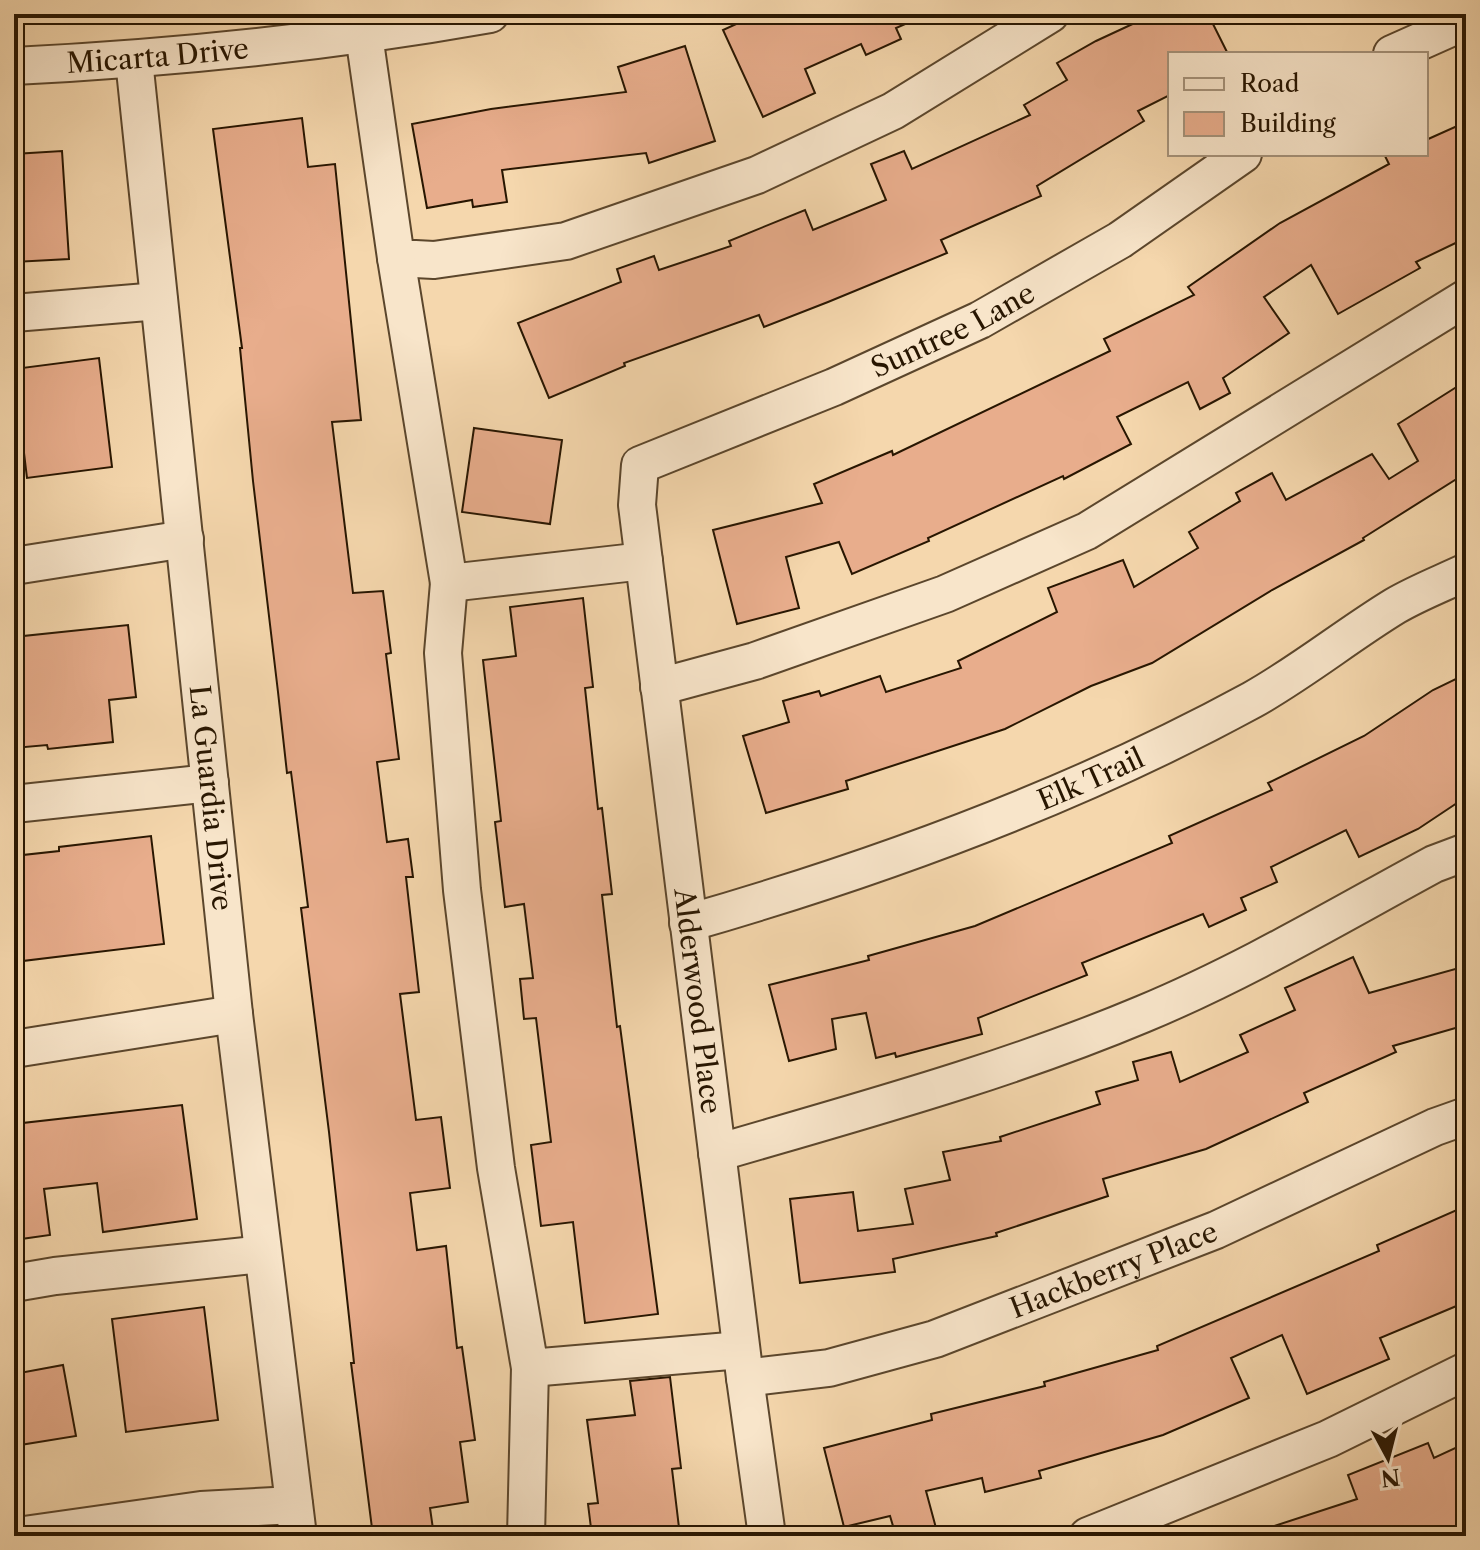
<svg xmlns="http://www.w3.org/2000/svg" width="1480" height="1550" viewBox="0 0 1480 1550" font-family="'Libre Caslon Text',serif">
<rect width="100%" height="100%" fill="#f5d7ad"/>
<filter id="stains"><feTurbulence type="fractalNoise" baseFrequency=".0025" numOctaves="4"/><feColorMatrix values="0 0 0 0 .2 0 0 0 0 .09 0 0 0 0 .02 0 0 0 .5 -.17"/></filter>
<radialGradient id="worn" r=".72"><stop offset=".6" stop-color="#630" stop-opacity="0"/><stop offset="1" stop-color="#630" stop-opacity=".3"/></radialGradient>
<path fill="#bdbe89" stroke="#726a45" stroke-width="2" d="M14,14H138L14,22Z"/>
<g fill="#e8ad8c" stroke="#281601" stroke-width="2">
<path d="M758,14H928L896,28L901,39L866,55L861,44L805,69L815,93L763,117L723,30Z"/>
<path d="M1154,14H1208L1228,54H1170V95L1138,111L1144,121L1037,186L1041,196L941,240L947,253L828,302L764,327L759,315L624,363L625,366L549,398L518,323L621,282L617,269L654,256L659,270L731,246L729,241L805,210L813,230L886,200L871,164L904,151L912,169L1030,115L1024,105L1067,80L1057,63L1096,41Z"/>
<path d="M685,46L715,141L649,163L646,153L502,170L507,202L473,207L472,200L427,208L412,124L491,109L626,92L618,67Z"/>
<path d="M302,118L308,167L335,164L361,420L332,422L353,593L383,591L391,653L386,654L399,759L377,762L387,842L408,839L413,877H406L419,992L400,994L416,1120L441,1117L450,1188L410,1193L417,1250L446,1246L457,1348L462,1347L475,1440L460,1442L468,1502L430,1508L434,1536H373L351,1363H354L329,1132L301,908L308,907L291,772L287,773L278,692L253,481L240,348H242L213,129Z"/>
<path d="M1466,122V238L1416,262L1420,268L1338,314L1311,265L1264,297L1289,333L1223,378L1230,393L1200,409L1188,382L1117,417L1131,444L1064,479L1063,476L928,538L929,541L852,574L839,542L786,557L799,608L737,624L713,530L822,503L814,484L892,451L893,455L1110,351L1104,339L1194,295L1188,287L1280,223L1389,164L1384,154H1426V140Z"/>
<path d="M62,151L69,259L14,262V154Z"/>
<path d="M99,358L112,467L27,478L14,369Z"/>
<path d="M1466,381V473L1363,538L1364,540L1272,590L1152,663L1091,686L1005,729L846,781L848,789L766,813L743,736L789,722L783,701L819,691L821,696L880,676L886,692L961,668L958,661L1057,612L1048,588L1123,560L1134,587L1198,548L1189,532L1240,501L1236,493L1272,473L1286,500L1372,454L1389,479L1418,461L1398,424Z"/>
<path d="M474,428L562,440L550,524L462,512Z"/>
<path d="M583,598L593,687L585,688L598,809L602,808L612,894L602,895L617,1027L620,1026L658,1314L585,1323L573,1222L541,1226L531,1145L551,1142L536,1018L524,1019L520,979L533,978L524,904L505,907L495,822L501,821L483,660L516,656L510,607Z"/>
<path d="M128,625L136,697L109,700L113,742L48,749L47,745L14,748V637Z"/>
<path d="M1466,674V797L1418,829L1359,857L1346,830L1271,867L1277,882L1241,898L1246,910L1209,927L1203,914L1082,963L1087,975L978,1018L982,1034L896,1057L895,1053L876,1058L866,1013L832,1019L836,1049L789,1061L769,985L869,960L868,956L975,926L1172,843L1169,836L1272,790L1268,783L1364,736L1433,690Z"/>
<path d="M151,836L164,944L14,962V856L59,851V847Z"/>
<path d="M1353,957L1369,993L1466,966V1025L1393,1046L1396,1052L1304,1093L1308,1102L1206,1149L1103,1179L1108,1196L996,1233L997,1236L893,1259L895,1272L800,1283L790,1199L853,1192L858,1231L913,1224L905,1189L950,1180L943,1152L1001,1141L1000,1137L1100,1104L1096,1092L1138,1080L1133,1062L1171,1052L1180,1082L1248,1052L1240,1035L1295,1010L1285,988Z"/>
<path d="M182,1105L197,1219L103,1232L97,1183L44,1189L50,1235L14,1240V1124Z"/>
<path d="M1459,1209L1466,1224V1302L1380,1338L1389,1359L1307,1394L1282,1335L1231,1358L1249,1398L1163,1435L1039,1471L1041,1478L985,1492L982,1478L926,1491L936,1528L896,1536L890,1516L844,1527L824,1448L932,1420L931,1414L1045,1386L1044,1382L1158,1350L1157,1346L1379,1251L1377,1245Z"/>
<path d="M204,1307L218,1420L126,1432L112,1319Z"/>
<path d="M63,1365L76,1436L14,1446V1374Z"/>
<path d="M670,1377L681,1468L672,1469L680,1536H592L588,1504L598,1503L587,1420L635,1415L630,1381Z"/>
<path d="M1428,1443L1434,1458L1466,1443V1536H1263L1262,1530L1357,1499L1348,1475Z"/>
</g>
<g fill="none" stroke-linecap="round" stroke-linejoin="round">
<defs>
<g id="minor">
<path d="M364,35L396,258L434,260L566,241L757,175L893,111L1050,14"/>
<path d="M1392,54L1466,21"/>
<path id="s1" d="M134,60L234,1014L298,1536"/>
<path id="s2" d="M14,66C174,58 332,42 490,14"/>
<path d="M396,258L449,583L644,561"/>
<path d="M14,313L159,301"/>
<path d="M14,566L185,539"/>
<path d="M449,583L443,653L462,890L496,1168L530,1368L741,1350"/>
<path d="M659,687L755,661L945,594L1087,531L1466,298"/>
<path d="M14,804L210,783"/>
<path id="s3" d="M688,923C883,867 1074,797 1252,700C1302,672 1346,636 1395,606C1417,593 1443,583 1466,572"/>
<path d="M14,1049L234,1014"/>
<path d="M717,1153C860,1111 1005,1072 1143,1014C1244,972 1338,916 1434,864L1466,852"/>
<path d="M14,1283L55,1276L263,1254"/>
<path id="s4" d="M745,1378L829,1368L935,1339L1216,1230L1435,1127L1466,1116"/>
<path d="M17,1536L201,1510L294,1505"/>
<path d="M526,1536L530,1368"/>
<path id="s5" d="M767,1536L745,1378L637,505L640,465L834,387L980,320L1120,240L1243,154"/>
<path d="M1088,1536L1328,1439L1466,1371"/>
</g>
</defs>
<use href="#minor" stroke="#5b462c" stroke-width="40"/>
<use href="#minor" stroke="#f8e5ca" stroke-width="36"/>
</g>
<g text-anchor="middle" stroke-width="8" stroke-linejoin="round" paint-order="stroke">
<g font-size="28" fill="#281601" stroke="#f8e5ca">
<text dy="10" stroke="none"><textPath href="#s2" startOffset="144">Micarta Drive</textPath></text>
<text dy="10" stroke="none"><textPath href="#s5" startOffset="1420">Suntree Lane</textPath></text>
<text dy="10" stroke="none"><textPath href="#s3" startOffset="428">Elk Trail</textPath></text>
<text dy="10" stroke="none"><textPath href="#s1" startOffset="742">La Guardia Drive</textPath></text>
<text transform="translate(698 1001) rotate(83)" y="10">Alderwood Place</text>
<text dy="10" stroke="none"><textPath href="#s4" startOffset="386">Hackberry Place</textPath></text>
</g>
</g>
<rect width="1480" height="1550" fill="none" stroke="#f5d7ad" stroke-width="48"/>
<rect x="16" y="16" width="1448" height="1518" fill="none" stroke="#281601" stroke-width="4"/>
<rect x="24" y="24" width="1432" height="1502" fill="none" stroke="#281601" stroke-width="2"/>
<rect x="1168" y="52" width="260" height="104" fill="#f8e5ca" stroke="#a5927a" stroke-width="2"/>
<rect x="1184" y="78" width="40" height="12" fill="#f8e5ca" stroke="#a5927a" stroke-width="2"/>
<text x="1240" y="92" font-size="24" fill="#281601">Road</text>
<rect x="1184" y="112" width="40" height="24" fill="#e8ad8c" stroke="#a5927a" stroke-width="2"/>
<text x="1240" y="132" font-size="24" fill="#281601">Building</text>
<g transform="translate(1388 1458) rotate(173)" stroke="#f8e5ca" stroke-width="6" paint-order="stroke">
<path d="M0-6L14 30L0 20L-14 30Z" fill="#281601"/>
<text y="-12" font-size="22" font-weight="bold" text-anchor="middle" fill="#281601">N</text>
</g>
<rect width="100%" height="100%" filter="url(#stains)"/>
<rect width="100%" height="100%" fill="url(#worn)"/>
</svg>
